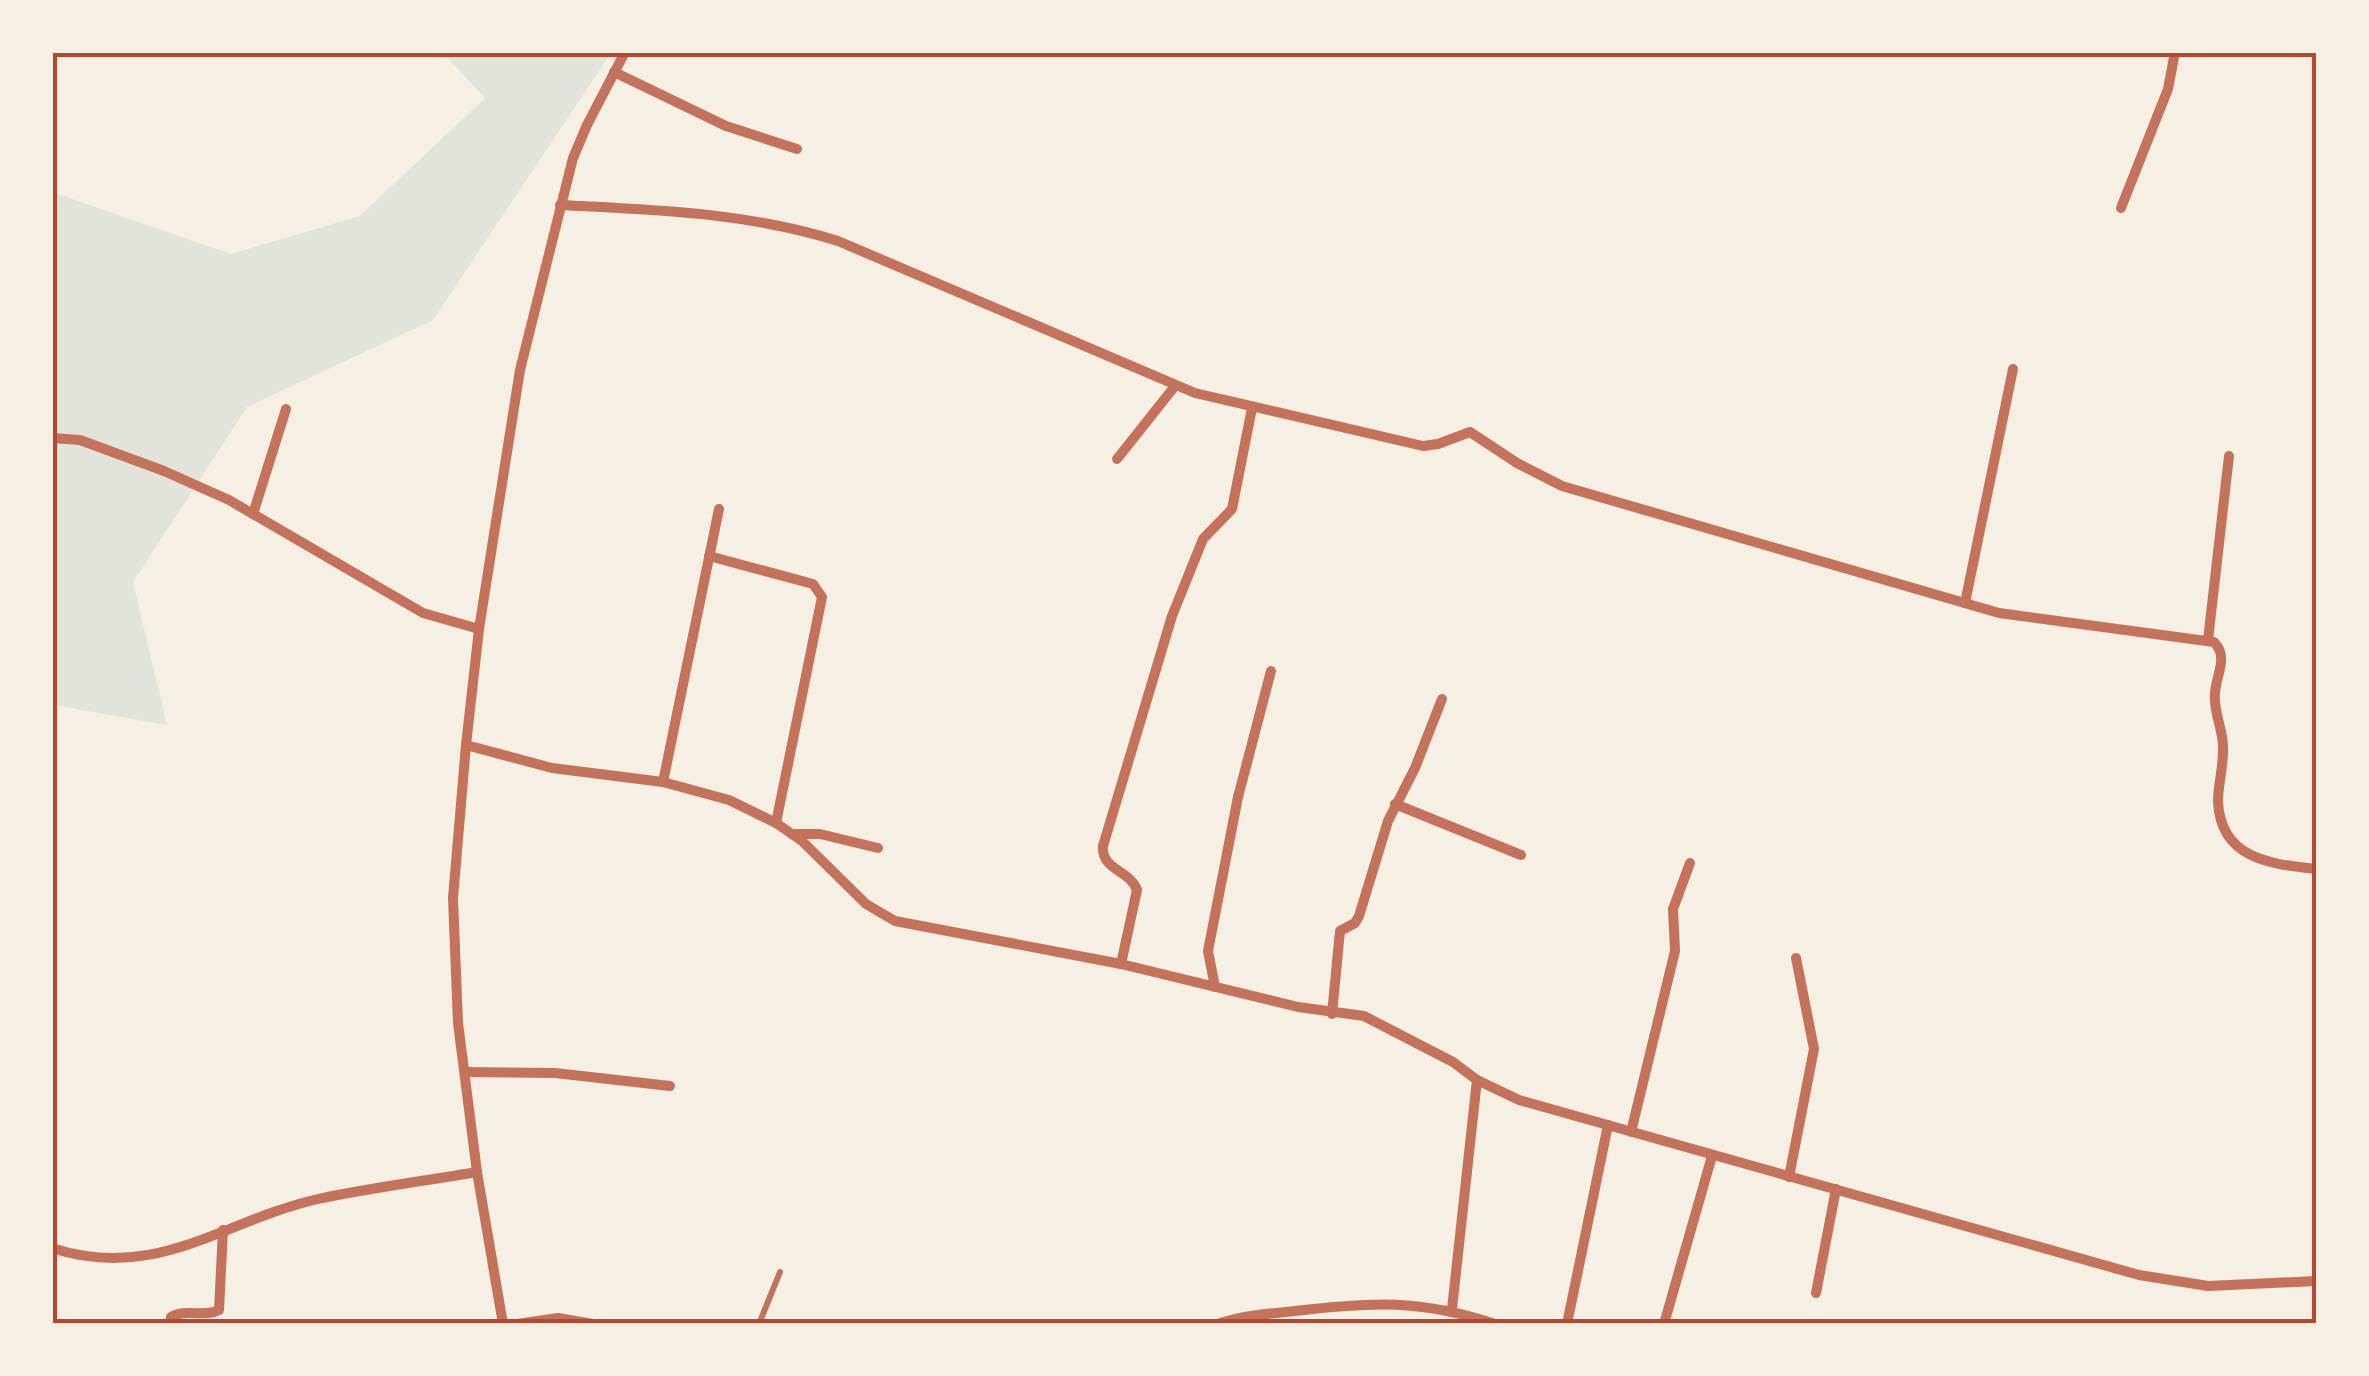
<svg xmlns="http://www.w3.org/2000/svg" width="2369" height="1376" viewBox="0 0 2369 1376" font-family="'PT Sans Narrow',sans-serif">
<rect width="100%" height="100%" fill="#f6efe4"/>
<path fill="#e2e4dc" d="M443,53H611L433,320L247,407L133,582L167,725L53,705L52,192L231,254L360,216L485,98Z"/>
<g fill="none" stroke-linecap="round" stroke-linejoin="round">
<path stroke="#c5725c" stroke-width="6" d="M759,1324L780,1272"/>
<g stroke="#c5725c" stroke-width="10">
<path d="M614,72L726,126L797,149"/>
<path d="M560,205C656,210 745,212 838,241L1195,393L1423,446L1438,444L1470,432L1517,463L1562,486L1999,613L2214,642C2229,657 2216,675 2215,693C2213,712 2223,728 2223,747C2224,765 2218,783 2218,802C2221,860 2272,864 2316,869"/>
<path d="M2121,208L2168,89L2175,52"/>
<path d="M52,438L80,440L164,471L229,500L423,613L479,629"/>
<path d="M1117,459L1175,386"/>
<path d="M253,514L286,409"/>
<path d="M709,556L813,584L822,597L776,823"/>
<path d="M1965,603L2013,369"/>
<path d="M2208,640L2229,456"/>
<path d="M466,745L552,768L663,782L729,800L776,823L802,841L866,904L895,921L1121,964L1298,1007L1364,1016L1453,1062L1477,1080L1519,1100L2139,1275L2208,1286L2316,1281"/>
<path d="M663,782L719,509"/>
<path d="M1395,804L1521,855"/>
<path d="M792,834H820L878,848"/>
<path d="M1121,964L1137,890C1130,870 1101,870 1103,846L1172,616L1203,539L1232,509L1252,408"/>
<path d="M1215,987L1208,951L1238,797L1271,671"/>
<path d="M1332,1014L1340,931L1355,923L1359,916L1388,821L1415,768L1442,699"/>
<path d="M465,1072L555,1073L670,1086"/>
<path d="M1631,1132L1675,951L1673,909L1690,863"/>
<path d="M1789,1177L1814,1049L1796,958"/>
<path d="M52,1248C156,1282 222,1221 318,1199C370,1188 424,1181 477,1172"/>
<path d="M1816,1293L1836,1189"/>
<path d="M1452,1309L1477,1080"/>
<path d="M170,1324L171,1317C186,1308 204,1318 219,1310L223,1230"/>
<path d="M503,1324L477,1172L458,1023L453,898L466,745L479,629L520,370L573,158L587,125L625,52"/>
<path d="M517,1324L558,1318L593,1324"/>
<path d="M1218,1324C1242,1315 1269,1314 1295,1311C1372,1302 1420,1299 1495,1324"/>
<path d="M1567,1324L1608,1125"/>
<path d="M1664,1324L1712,1156"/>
</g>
</g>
<rect width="2369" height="1376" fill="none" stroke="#f6efe4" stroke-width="110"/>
<rect x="55" y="55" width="2259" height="1266" fill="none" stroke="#b5482f" stroke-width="4"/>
</svg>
